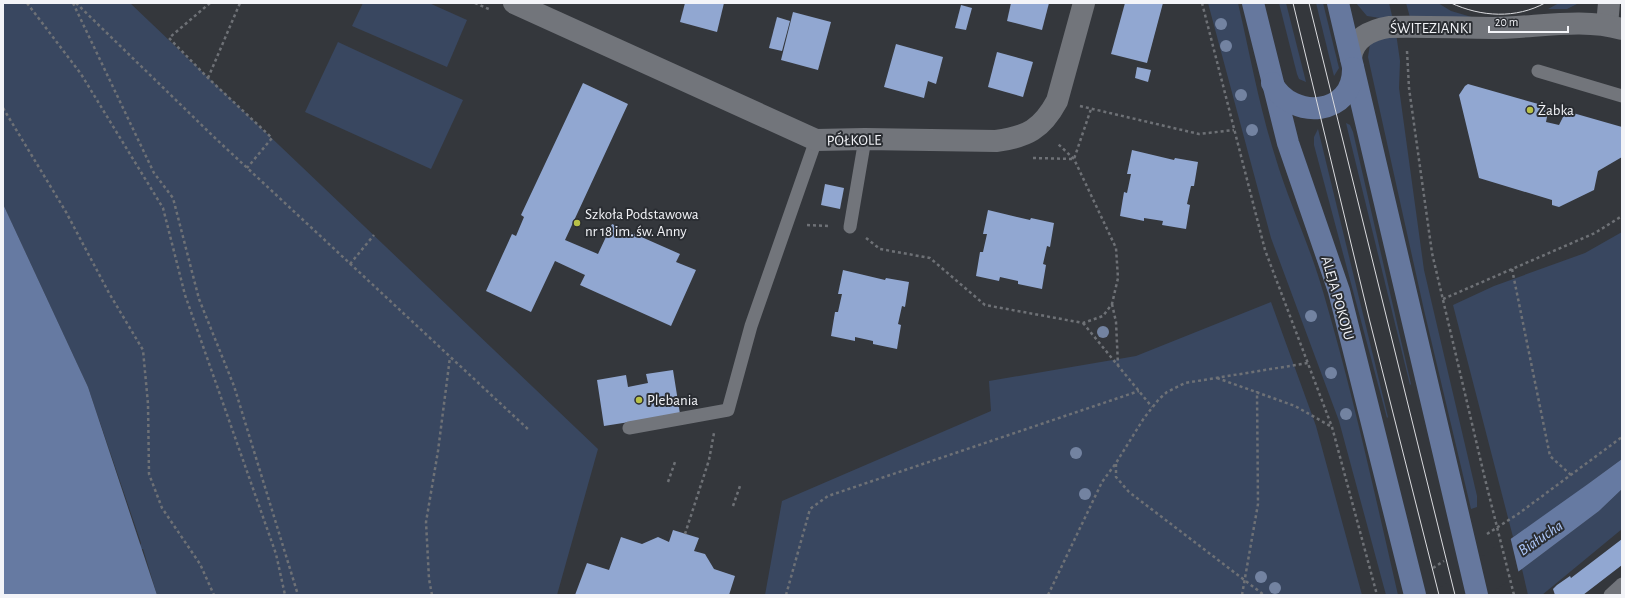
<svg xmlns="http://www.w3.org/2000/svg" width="1625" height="598" viewBox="0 0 1625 598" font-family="'Alegreya Sans',sans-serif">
<rect width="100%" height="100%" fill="#34373c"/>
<g fill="#394760">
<path d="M3,3H130L598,449L557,595H157L143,549H139L141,543L88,387L3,204Z"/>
<path d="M363,3H429L467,20L447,67L352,26Z"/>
<path d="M1208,3H1238C1250,54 1259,106 1275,156C1289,203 1311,248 1324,295C1353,394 1375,495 1398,595H1386L1339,421L1271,238Z"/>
<path d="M1279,3H1286L1306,82L1299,79L1297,74Z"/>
<path d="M1316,3H1323L1339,68L1334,76Z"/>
<path d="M1356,3H1389L1393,20L1367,16Z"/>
<path d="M1406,3H1438L1451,11L1475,18L1411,21Z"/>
<path d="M1559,3H1579L1567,9H1548Z"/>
<path d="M1396,33L1400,61L1399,88L1424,270L1477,496V507L1471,509L1424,310L1368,57L1370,44Z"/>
<path d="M338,42L463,100L431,169L305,112Z"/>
<path d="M1346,123L1350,125L1353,132L1411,384L1410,385Z"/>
<path d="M1318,129L1388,417L1387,418L1314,145V137Z"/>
<path d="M1622,232V459L1557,507L1513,537L1453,305L1494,286L1585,253Z"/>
<path d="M1271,302L1316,426L1362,595H765L782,501L991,411L989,381L1136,356Z"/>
<path d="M1622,489V529L1542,595H1528L1522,569L1599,511Z"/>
</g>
<g fill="#667aa2">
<path d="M3,204L88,387L157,595H3Z"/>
<path d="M1622,459V489L1599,511L1522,569L1484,595H1432C1495,549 1560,505 1622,459Z"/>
</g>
<path fill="#34373c" d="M1510,536L1519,574L1488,595H1430Z"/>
<g fill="#91a7d1">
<path d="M685,3H724L717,32L680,22Z"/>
<path d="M1011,3H1049L1042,30L1007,21Z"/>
<path d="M1125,3H1163L1147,63L1111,54Z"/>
<path d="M961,5L972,8L966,30L955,28Z"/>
<path d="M793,12L831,22L818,70L781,60Z"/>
<path d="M777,17L790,21L782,51L769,48Z"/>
<path d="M896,44L943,57L936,84L928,81L924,98L884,87Z"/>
<path d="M997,52L1033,62L1023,97L988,87Z"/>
<path d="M1137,67L1151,70L1148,82L1135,78Z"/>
<path d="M583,83L628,104L565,240L598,254L612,224L680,254L676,262L696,270L671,326L580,285L585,275L555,261L531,312L486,291L512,234L516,236L524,217L521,215Z"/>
<path d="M1468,84L1549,107L1546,122L1559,125L1566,111L1622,127V157L1598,171L1594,190L1559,207L1552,205V200L1479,178L1459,95L1465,86Z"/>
<path d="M1132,150L1174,160L1175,158L1198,162L1194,186H1191L1187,204L1190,205L1186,229L1162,225L1163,221L1144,218V221L1120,216L1124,192L1127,193L1131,174H1127Z"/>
<path d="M825,184L844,188L840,209L821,205Z"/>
<path d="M988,210L1030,220L1031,218L1054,223L1050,247L1047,246L1043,264L1046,265L1042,289L1018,284V281L1000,277L999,281L976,276L980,252H983L987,234H983Z"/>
<path d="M843,270L885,280L886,278L909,282L905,307L902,306L898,324L901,325L897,349L873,344V341L855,337V341L831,336L835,312H838L842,294H838Z"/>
<path d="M673,370L680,414L604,426L597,380L626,375L628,387L648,383L646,374Z"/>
<path d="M673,530L699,538L694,551L705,554L714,569L735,576L729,595H575L587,563L609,570L621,537L642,544L658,537L669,542Z"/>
<path d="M1622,539V565L1583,595H1555L1553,589L1557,585L1570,576L1571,578Z"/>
</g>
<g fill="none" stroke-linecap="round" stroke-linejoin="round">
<g stroke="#6e7176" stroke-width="2.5" stroke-dasharray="3 3" stroke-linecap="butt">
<path d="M27,3L81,74L163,208L185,295L276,554L285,595"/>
<path d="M73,3L154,173L173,198L199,299L234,386L298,595"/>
<path d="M76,3L215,138L530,431"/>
<path d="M210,3L169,38L208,78L272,138L247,168"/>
<path d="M475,3L491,10"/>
<path d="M1202,3L1265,250L1332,427L1377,595"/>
<path d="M1407,51L1409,88L1432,253L1485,479L1514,595"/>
<path d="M208,78L240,3"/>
<path d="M1080,106L1199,134L1234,130"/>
<path d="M3,108L66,212L109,293L143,350L148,404L149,474L162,508L200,564L214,595"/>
<path d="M1033,158L1074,159L1091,109"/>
<path d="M807,225L830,226"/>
<path d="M866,238L880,249L930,258L985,305L1083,323L1103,316L1112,304L1118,278L1116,248L1074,159L1057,143"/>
<path d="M350,264L374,235"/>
<path d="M1512,269L1550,456L1571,475"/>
<path d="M1443,299L1595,233L1622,216"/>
<path d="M1112,304L1116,322L1118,365"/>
<path d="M1083,323L1152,407"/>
<path d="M1217,378L1295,406L1332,427"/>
<path d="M1116,464V477L1129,492L1264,595"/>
<path d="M668,482L675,462"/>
<path d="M733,506L740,486"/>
<path d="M685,534L709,460L714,433"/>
<path d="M1487,534L1518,514L1622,437"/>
<path d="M1433,568L1444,561"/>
<path d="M432,595L429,579L426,522L438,451L450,357"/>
<path d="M786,595L810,509L828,496L1139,391"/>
<path d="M1048,595L1102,482L1116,463L1144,418L1159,399L1167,392L1185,383L1308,363"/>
<path d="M1242,595L1258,504L1257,391"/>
</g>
<g stroke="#72757b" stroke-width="13">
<path d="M1538,71L1622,96"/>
<path d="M850,227L865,139"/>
<path d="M629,428L728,410L751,326L816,140"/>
<path d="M1610,595L1622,584"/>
</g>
<g stroke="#72757b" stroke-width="22">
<path d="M514,3L816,140L865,139L996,141C1027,137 1042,129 1057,101L1084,3"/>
<path d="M1607,25L1609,3"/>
<path d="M1351,58C1353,38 1371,30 1389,27C1424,26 1459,28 1493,28C1535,28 1582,17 1622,29"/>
</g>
<g stroke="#66789e" stroke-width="22">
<path d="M1253,3L1288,143L1339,291L1415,595"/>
<path d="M1338,3L1477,595"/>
<path d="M1272,83C1292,121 1354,116 1353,68"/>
</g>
<g stroke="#dadbdf" stroke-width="1">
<path d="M1293,3L1369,318L1439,595"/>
<path d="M1309,3L1455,595"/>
<path d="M1451,3C1481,17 1516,19 1545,3"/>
</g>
</g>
<g fill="#7383a1">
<circle cx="1221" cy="24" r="6"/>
<circle cx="1226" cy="46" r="6"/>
<circle cx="1241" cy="95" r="6"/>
<circle cx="1252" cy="130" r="6"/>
<circle cx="1311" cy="316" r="6"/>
<circle cx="1103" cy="332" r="6"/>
<circle cx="1331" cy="373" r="6"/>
<circle cx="1346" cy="414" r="6"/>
<circle cx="1076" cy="453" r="6"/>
<circle cx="1085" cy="494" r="6"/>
<circle cx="1261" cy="577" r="6"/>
<circle cx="1275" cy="588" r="6"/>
</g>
<g fill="#b8c147" stroke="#2a2d32" stroke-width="1.5">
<circle cx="1530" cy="110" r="4"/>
<circle cx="577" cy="223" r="4"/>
<circle cx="639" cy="400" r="4"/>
</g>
<g text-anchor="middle" stroke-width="4" stroke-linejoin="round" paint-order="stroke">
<g font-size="15" fill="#f3f4f8" stroke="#2a2d32">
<text x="1431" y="33">ŚWITEZIANKI</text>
<text transform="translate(854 140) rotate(-1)" y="5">PÓŁKOLE</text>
<text transform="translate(1338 298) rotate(74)" y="5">ALEJA POKOJU</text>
</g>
<g font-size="15" fill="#f3f4f8" stroke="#2a2d32" text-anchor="start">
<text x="1538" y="115">Żabka</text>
<text x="585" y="219">Szkoła Podstawowa<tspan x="585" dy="17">nr 18 im. św. Anny</tspan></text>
<text x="647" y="405">Plebania</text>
</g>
<g font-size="16" font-style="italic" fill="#aec9fc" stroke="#2a2d32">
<text transform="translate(1540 537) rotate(-34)" y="6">Białucha</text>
</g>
</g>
<rect width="1625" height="598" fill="none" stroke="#f3f4f8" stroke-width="8"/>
<path d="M1489 26v6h79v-6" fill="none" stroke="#f3f4f8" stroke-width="2"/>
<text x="1495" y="26" font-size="12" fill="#f3f4f8" stroke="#2a2d32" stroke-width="3" paint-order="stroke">20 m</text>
</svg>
